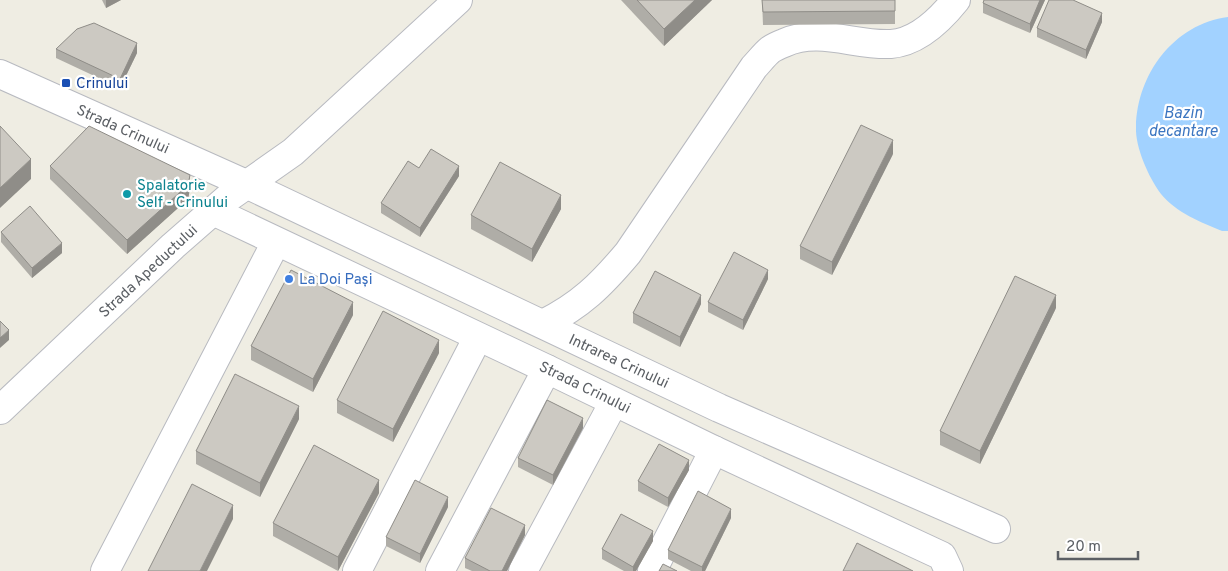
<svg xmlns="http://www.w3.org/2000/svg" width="1228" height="571" viewBox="0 0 1228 571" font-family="Overpass,sans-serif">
<rect width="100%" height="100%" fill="#efede3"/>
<path fill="#a2d2ff" d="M1228,17V231H1222C1200,222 1177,213 1161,194C1149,178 1135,147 1136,127C1137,74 1174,24 1228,17Z"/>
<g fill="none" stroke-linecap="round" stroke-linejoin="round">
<defs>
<g id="minor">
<path d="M0,74L246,184L719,408L996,529"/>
<path d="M213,211L547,369L714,450L942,556L949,571"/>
<path d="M543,324C581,305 601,285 628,253L754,67C759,62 764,55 770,50C774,47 779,45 784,43C819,27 855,46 891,44C917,42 940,20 956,0"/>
<path d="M0,410L173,246L229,197L293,152L458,0"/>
<path d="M105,571L276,242"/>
<path d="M357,571L478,337"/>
<path d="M440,571L547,369"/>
<path d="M523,571L614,402"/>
<path d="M652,571L714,450"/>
</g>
</defs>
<use href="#minor" stroke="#b8bac0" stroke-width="30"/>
<use href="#minor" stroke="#fff" stroke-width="28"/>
</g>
<g fill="#afada7">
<path d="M102,0H121L106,8Z"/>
<path d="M621,0H712L664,46Z"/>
<path d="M762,0H895V24L763,25Z"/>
<path d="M984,0H1045L1030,33L983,13V3Z"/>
<path d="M1102,22L1086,59L1037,37V28Z"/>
<path d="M56,49L137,53L120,88L56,58Z"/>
<path d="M893,154L832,275L800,259V246Z"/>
<path d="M50,166L190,189L188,199L127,254L50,179Z"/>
<path d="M419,168L459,176L420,237L381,213V203Z"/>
<path d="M561,209L532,262L471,229V215Z"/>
<path d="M1,232L62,253L32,278L1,242Z"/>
<path d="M768,279L743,330L708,312V302Z"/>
<path d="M701,304L680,347L633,323V313Z"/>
<path d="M1056,308L980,464L940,445V431Z"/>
<path d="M353,315L313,392L251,360V346Z"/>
<path d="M439,353L393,442L337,413V400Z"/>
<path d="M299,419L260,497L196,464V451Z"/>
<path d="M583,428L553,485L518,467V458Z"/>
<path d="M689,470L668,507L638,491V481Z"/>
<path d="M379,493L338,571L273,536V523Z"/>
<path d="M448,507L420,563L386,546V537Z"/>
<path d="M731,518L705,571H691L668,559V550Z"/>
<path d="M525,535L507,571H472L465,568V558Z"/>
<path d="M653,541L636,571H624L602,559V549Z"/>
</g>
<g fill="#8f8d88">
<path d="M106,0H121L106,8Z"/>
<path d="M695,0H712L664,46V29Z"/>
<path d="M1040,0H1045L1030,33V24Z"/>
<path d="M1102,13V22L1086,59V50Z"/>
<path d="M137,43V53L120,88V79Z"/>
<path d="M893,140V154L832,275V262Z"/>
<path d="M31,159V179L0,208V188Z"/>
<path d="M459,166V176L420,237V228Z"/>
<path d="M190,175V189L188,199L127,254V240Z"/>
<path d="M561,195V209L532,262V249Z"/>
<path d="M62,243V253L32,278V268Z"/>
<path d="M768,270V279L743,330V320Z"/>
<path d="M701,295V304L680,347V337Z"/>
<path d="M1056,295V308L980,464V451Z"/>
<path d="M353,302V315L313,392V379Z"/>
<path d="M9,330V340L0,348V338Z"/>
<path d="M439,340V353L393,442V429Z"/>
<path d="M299,406V419L260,497V483Z"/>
<path d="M583,418V428L553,485V475Z"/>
<path d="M689,460V470L668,507V498Z"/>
<path d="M379,480V493L338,571V557Z"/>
<path d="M448,497V507L420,563V554Z"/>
<path d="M233,505V519L207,571H200Z"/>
<path d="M731,509V518L705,571H702V567Z"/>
<path d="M525,525V535L507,571H502Z"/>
<path d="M653,531V541L636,571H633V567Z"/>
</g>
<g fill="#ccc9c2" stroke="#8f8d88">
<path d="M637,0H695L664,29Z"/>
<path d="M762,0H895V11L763,12Z"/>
<path d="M984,0H1040L1030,24L983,3Z"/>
<path d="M1049,0H1073L1102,13L1086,50L1037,28Z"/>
<path d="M94,23L137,43L120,79L56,49L77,29Z"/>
<path d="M861,125L893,140L832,262L800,246Z"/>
<path d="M0,126L31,159L0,188Z"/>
<path d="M89,126L190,175L188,185L127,240L50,166Z"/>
<path d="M431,149L459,166L420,228L381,203L408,161L419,168Z"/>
<path d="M500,162L561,195L532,249L471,215Z"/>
<path d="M30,206L62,243L32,268L1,232Z"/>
<path d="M734,252L768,270L743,320L708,302Z"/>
<path d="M291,270L353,302L313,379L251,346Z"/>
<path d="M655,271L701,295L680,337L633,313Z"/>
<path d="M1015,276L1056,295L980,451L940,431Z"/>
<path d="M383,311L439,340L393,429L337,400Z"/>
<path d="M0,321L9,330L0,338Z"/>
<path d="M235,374L299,406L260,483L196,451Z"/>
<path d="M547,400L583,418L553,475L518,458Z"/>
<path d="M659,444L689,460L668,498L638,481Z"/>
<path d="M314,445L379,480L338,557L273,523Z"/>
<path d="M415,480L448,497L420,554L386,537Z"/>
<path d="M192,484L233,505L200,571H148Z"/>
<path d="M698,491L731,509L702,567L668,550Z"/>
<path d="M491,508L525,525L502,571H490L465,558Z"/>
<path d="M621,514L653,531L633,567L602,549Z"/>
<path d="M857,543L913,571H843Z"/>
<path d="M663,564L677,571H659Z"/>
</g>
<rect fill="#1a4fb4" stroke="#fff" stroke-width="2" x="61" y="78" width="10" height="10" rx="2.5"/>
<circle fill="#0f9aa8" stroke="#fff" stroke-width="2" cx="127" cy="194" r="5"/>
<circle fill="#3f7fe0" stroke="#fff" stroke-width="2" cx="289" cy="279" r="5"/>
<g text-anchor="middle" stroke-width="4.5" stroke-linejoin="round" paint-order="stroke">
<g font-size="15" fill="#164399" stroke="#fff" text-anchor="start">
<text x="76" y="88">Crinului</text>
</g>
<g font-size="15" fill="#5b5f64" stroke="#fff">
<text transform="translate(123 129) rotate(24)" y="5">Strada Crinului</text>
<text transform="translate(148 271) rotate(-43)" y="5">Strada Apeductului</text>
<text transform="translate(619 361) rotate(25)" y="5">Intrarea Crinului</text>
<text transform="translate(585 387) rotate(26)" y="5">Strada Crinului</text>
</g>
<g font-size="15" fill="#0d838f" stroke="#fff" text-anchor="start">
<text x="137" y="190">Spalatorie<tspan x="137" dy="17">Self - Crinului</tspan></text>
</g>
<g font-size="15" fill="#366cbe" stroke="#fff" text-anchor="start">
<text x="299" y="284">La Doi Pași</text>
</g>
<g font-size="16" font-style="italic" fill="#3c76c1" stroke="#fff">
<text x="1183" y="118">Bazin<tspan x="1183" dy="18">decantare</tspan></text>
</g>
</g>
<path d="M1058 551v8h80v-8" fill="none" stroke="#5b5f64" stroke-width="2.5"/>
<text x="1066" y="551" font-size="15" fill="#5b5f64" stroke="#ffffff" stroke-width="4" paint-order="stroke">20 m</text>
</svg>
